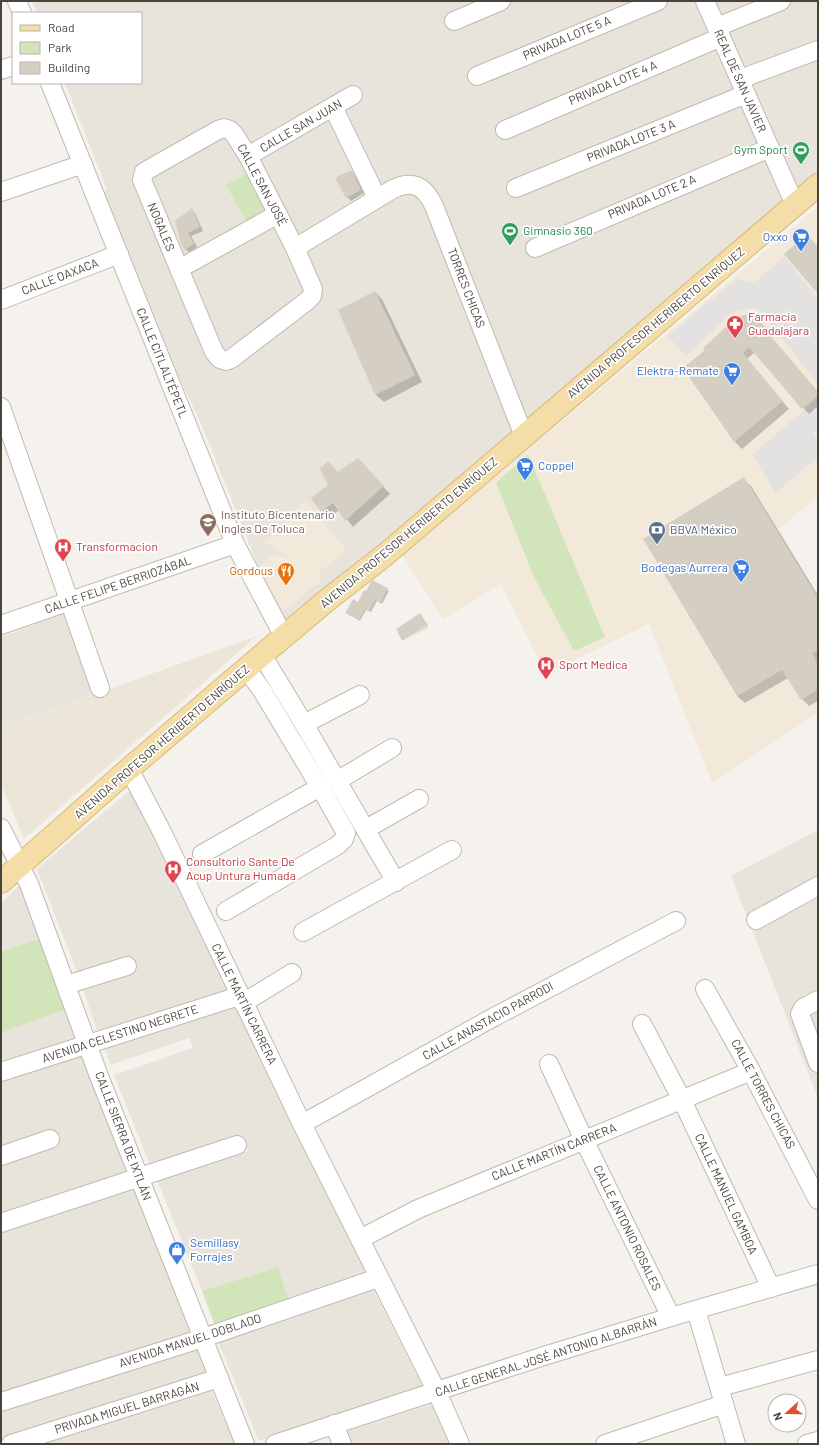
<svg xmlns="http://www.w3.org/2000/svg" width="819" height="1445" viewBox="0 0 819 1445" font-family="Barlow,sans-serif">
<rect width="100%" height="100%" fill="#f5f2ed"/>
<g fill="#e8e4db">
<path d="M32,1H818V182L562,408L281,623L202,426L97,200L107,189L65,83H141V13H37Z"/>
<path d="M68,612L98,693L1,728V637Z"/>
<path d="M134,787L229,994L99,1036L79,977L37,869Z"/>
<path d="M818,830V1098L731,876Z"/>
<path d="M23,882L42,938L1,951V903Z"/>
<path d="M236,1000L369,1278L290,1304L278,1267L202,1291L157,1180L248,1151L240,1136L150,1165L114,1075L193,1048L189,1038L111,1065L103,1045Z"/>
<path d="M67,1009L79,1040L1,1067V1033Z"/>
<path d="M84,1050L133,1172L1,1214V1165L58,1146L55,1133L1,1150V1077Z"/>
<path d="M135,1189L192,1335L1,1398V1233Z"/>
<path d="M373,1289L424,1389L259,1441L218,1341Z"/>
<path d="M198,1346L210,1378L1,1444V1409Z"/>
<path d="M211,1389L235,1444H37Z"/>
<path d="M436,1403L453,1444H352L348,1431Z"/>
</g>
<g fill="#f3e9db">
<path d="M818,207V496L779,529L818,596V712L712,783L649,624L546,674L501,584L443,619L402,555Z"/>
<path d="M306,501L346,550L318,573L322,580L284,611L268,597L258,568L273,555L291,558L264,542Z"/>
</g>
<path fill="#ece6d8" d="M257,636L24,839L1,784V728Z"/>
<g fill="#d2e4ba">
<path d="M247,173L268,210L247,222L226,185Z"/>
<path d="M528,454L605,637L574,651L534,577L496,483Z"/>
<path d="M42,938L67,1009L1,1033V951Z"/>
<path d="M278,1267L290,1304L216,1328L202,1291Z"/>
</g>
<g fill="#e4e2e0">
<path d="M784,257L818,298V383L757,308L734,311L686,357L668,336L736,279L755,282Z"/>
<path d="M818,398V429L813,433L818,439V457L776,493L752,455Z"/>
</g>
<g fill="#0003">
<path d="M351,171L354,174L364,193L351,201L347,197Z"/>
<path d="M191,210L195,213L203,231L191,236L197,247L189,252L185,249Z"/>
<path d="M375,292L382,299L422,382L384,402L376,395L340,310Z"/>
<path d="M758,320L773,336L772,338L818,392V406L809,414L755,352L747,359L789,409L742,449L735,442L684,369Z"/>
<path d="M365,467L390,494L353,527L339,510L329,518L321,511L329,485L339,473Z"/>
<path d="M743,479L751,486L818,595V701L809,706L802,699L788,678L745,703L737,696Z"/>
<path d="M373,581L389,591L382,604L377,601L371,612L366,610L360,621L348,614L367,592Z"/>
<path d="M428,626V627L404,641Z"/>
</g>
<g fill="#d5cec3">
<path d="M351,170L361,190L346,198L335,178Z"/>
<path d="M192,208L200,227L188,233L194,244L185,250L181,244L175,221Z"/>
<path d="M807,234L818,247V294L784,254Z"/>
<path d="M375,291L415,375L375,395L338,310Z"/>
<path d="M752,313L768,330L767,332L818,392V396L802,409L749,347L743,353L783,401L734,442L683,368L705,350L703,348L737,317Z"/>
<path d="M358,458L384,486L345,521L333,503L321,512L311,498L328,485L320,469L328,461L338,472Z"/>
<path d="M744,477L818,598V650L812,653L818,665V689L801,700L782,670L737,696L643,539Z"/>
<path d="M372,580L388,588L380,603L375,600L369,611L365,609L359,620L345,613L353,599L358,602L364,590L366,591Z"/>
<path d="M420,613L428,625L402,641L396,629Z"/>
</g>
<g fill="none" stroke-linecap="round" stroke-linejoin="round">
<defs>
<g id="minor">
<path d="M17,1L22,13"/>
<path d="M705,1L795,205"/>
<path d="M454,21L501,1"/>
<path d="M717,27L781,1"/>
<path d="M1,70L13,66"/>
<path d="M477,76L658,1"/>
<path d="M740,79L818,50"/>
<path d="M50,83L235,544L284,637"/>
<path d="M333,107L377,198"/>
<path d="M224,128L230,130L234,134L248,156L295,248L313,289L312,296L307,301L231,359L226,361L220,359L214,352L142,180L144,172L151,168L218,130Z"/>
<path d="M505,130L721,37"/>
<path d="M248,156L353,95"/>
<path d="M516,188L746,94"/>
<path d="M1,192L83,164"/>
<path d="M295,248L393,189C414,179 425,187 434,206L524,436"/>
<path d="M535,248L770,148"/>
<path d="M179,269L278,214"/>
<path d="M1,300L119,254"/>
<path d="M1,407L100,688"/>
<path d="M1,625L235,544"/>
<path d="M262,655L304,724L396,882"/>
<path d="M304,724L360,695"/>
<path d="M129,769L162,832L302,1124L437,1392L460,1444"/>
<path d="M337,781L392,748"/>
<path d="M1,828L29,884L97,1071L245,1444"/>
<path d="M366,829L419,799"/>
<path d="M202,854L320,787"/>
<path d="M226,911L338,845L344,839L346,833L320,787L263,692L247,669"/>
<path d="M756,920L818,886"/>
<path d="M303,932L452,850"/>
<path d="M66,985L127,966"/>
<path d="M705,989L751,1071L818,1200"/>
<path d="M818,1000L803,1008L800,1014L818,1063"/>
<path d="M243,1003L292,973"/>
<path d="M642,1024L682,1100L771,1288"/>
<path d="M549,1064L584,1140L671,1317"/>
<path d="M1,1072L239,996"/>
<path d="M302,1124L494,1017L676,921"/>
<path d="M1,1156L50,1139"/>
<path d="M1,1223L237,1145"/>
<path d="M360,1239L418,1209L751,1071"/>
<path d="M696,1310L736,1444"/>
<path d="M720,1387L818,1360"/>
<path d="M1,1402L203,1338L378,1278"/>
<path d="M334,1424L342,1444"/>
<path d="M11,1444L219,1378"/>
<path d="M275,1444L547,1355L671,1317L818,1274"/>
<path d="M605,1444L724,1404"/>
<path d="M807,1444L818,1441"/>
</g>
<path id="major" d="M1,882L129,769L262,655L326,601L385,555L818,185"/>
</defs>
<use href="#minor" stroke="#bfbab0" stroke-width="20"/>
<use href="#major" stroke="#d8ba77" stroke-width="24"/>
<use href="#minor" stroke="#fff" stroke-width="18"/>
<use href="#major" stroke="#f4dda6" stroke-width="22"/>
</g>
<defs>
<symbol id="stadium-pin" viewBox="-11 -11 22 30"><path d="M0 17L-7.5 6A9.5 9.5 0 1 1 7.5 6Z" fill="#2e9e5b" stroke="#fff"/><path d="M0-5a6.5 5 0 1 0 0 10a6.5 5 0 1 0 0-10ZM-3.5-1.8h7v3.6h-7Z" fill="#fff"/></symbol>
<symbol id="supermarket-pin" viewBox="-11 -11 22 30"><path d="M0 17L-7.5 6A9.5 9.5 0 1 1 7.5 6Z" fill="#3f7fe0" stroke="#fff"/><path d="M-6-5.5h2.5l.6 2H6L4.5 2H-2.5L-4.4-4H-6ZM-1.5 3.2a1.3 1.3 0 1 0 .1 0ZM3 3.2a1.3 1.3 0 1 0 .1 0Z" fill="#fff"/></symbol>
<symbol id="pharmacy-pin" viewBox="-11 -11 22 30"><path d="M0 17L-7.5 6A9.5 9.5 0 1 1 7.5 6Z" fill="#e0444e" stroke="#fff"/><path d="M-2-6h4v4h4v4h-4v4h-4v-4h-4v-4h4Z" fill="#fff"/></symbol>
<symbol id="school-pin" viewBox="-11 -11 22 30"><path d="M0 17L-7.5 6A9.5 9.5 0 1 1 7.5 6Z" fill="#8d6e63" stroke="#fff"/><path d="M0-5L7-2L0 1L-7-2ZM-4 1L0 2.5L4 1V4Q0 6-4 4Z" fill="#fff"/></symbol>
<symbol id="bank-pin" viewBox="-11 -11 22 30"><path d="M0 17L-7.5 6A9.5 9.5 0 1 1 7.5 6Z" fill="#5c6f8a" stroke="#fff"/><path d="M-6-4H6V4H-6ZM0-2.3a2.3 2.3 0 1 0 0 4.6a2.3 2.3 0 1 0 0-4.6Z" fill="#fff"/></symbol>
<symbol id="hospital-pin" viewBox="-11 -11 22 30"><path d="M0 17L-7.5 6A9.5 9.5 0 1 1 7.5 6Z" fill="#e0444e" stroke="#fff"/><path d="M-5-5h3v3.5h4V-5h3V5h-3V1.5h-4V5h-3Z" fill="#fff"/></symbol>
<symbol id="restaurant-pin" viewBox="-11 -11 22 30"><path d="M0 17L-7.5 6A9.5 9.5 0 1 1 7.5 6Z" fill="#e8710a" stroke="#fff"/><path d="M-5-6h1v4h1v-4h1v4h1v-4h1v5L-1.5 .5V6h-2V.5L-5-1ZM5-6V6H3V1.5H1.5Q1.5-4 5-6Z" fill="#fff"/></symbol>
<symbol id="shop-pin" viewBox="-11 -11 22 30"><path d="M0 17L-7.5 6A9.5 9.5 0 1 1 7.5 6Z" fill="#3f7fe0" stroke="#fff"/><path d="M-5-2.5h2.3a2.7 3.5 0 0 1 5.4 0H5L5.5 6h-11ZM-1.5-2.5h3a1.5 2.3 0 0 0-3 0Z" fill="#fff"/></symbol>
</defs>
<g fill-rule="evenodd">
<use href="#stadium-pin" x="791" y="140" width="20" height="27"/>
<use href="#stadium-pin" x="500" y="221" width="20" height="27"/>
<use href="#supermarket-pin" x="791" y="227" width="20" height="27"/>
<use href="#pharmacy-pin" x="725" y="314" width="20" height="27"/>
<use href="#supermarket-pin" x="722" y="361" width="20" height="27"/>
<use href="#supermarket-pin" x="515" y="456" width="20" height="27"/>
<use href="#school-pin" x="198" y="512" width="20" height="27"/>
<use href="#bank-pin" x="647" y="520" width="20" height="27"/>
<use href="#hospital-pin" x="53" y="537" width="20" height="27"/>
<use href="#supermarket-pin" x="731" y="558" width="20" height="27"/>
<use href="#restaurant-pin" x="276" y="561" width="20" height="27"/>
<use href="#hospital-pin" x="536" y="655" width="20" height="27"/>
<use href="#hospital-pin" x="163" y="859" width="20" height="27"/>
<use href="#shop-pin" x="167" y="1240" width="20" height="27"/>
</g>
<g text-anchor="middle" stroke-width="3.5" stroke-linejoin="round" paint-order="stroke">
<g font-size="12" fill="#49433b" stroke="#fff">
<text transform="translate(567 38) rotate(-23)" y="4">PRIVADA LOTE 5 A</text>
<text transform="translate(740 81) rotate(66)" y="4">REAL DE SAN JAVIER</text>
<text transform="translate(613 83) rotate(-23)" y="4">PRIVADA LOTE 4 A</text>
<text transform="translate(301 126) rotate(-30)" y="4">CALLE SAN JUAN</text>
<text transform="translate(631 141) rotate(-22)" y="4">PRIVADA LOTE 3 A</text>
<text transform="translate(262 185) rotate(62)" y="4">CALLE SAN JOSÉ</text>
<text transform="translate(652 197) rotate(-23)" y="4">PRIVADA LOTE 2 A</text>
<text transform="translate(161 227) rotate(67)" y="4">NOGALES</text>
<text transform="translate(60 277) rotate(-21)" y="4">CALLE OAXACA</text>
<text transform="translate(466 288) rotate(69)" y="4">TORRES CHICAS</text>
<text transform="translate(656 323) rotate(-40)" y="4">AVENIDA PROFESOR HERIBERTO ENRÍQUEZ</text>
<text transform="translate(162 363) rotate(68)" y="4">CALLE CITLALTÉPETL</text>
<text transform="translate(409 533) rotate(-40)" y="4">AVENIDA PROFESOR HERIBERTO ENRÍQUEZ</text>
<text transform="translate(118 585) rotate(-19)" y="4">CALLE FELIPE BERRIOZÁBAL</text>
<text transform="translate(162 742) rotate(-41)" y="4">AVENIDA PROFESOR HERIBERTO ENRÍQUEZ</text>
<text transform="translate(244 1004) rotate(64)" y="4">CALLE MARTÍN CARRERA</text>
<text transform="translate(488 1021) rotate(-29)" y="4">CALLE ANASTACIO PARRODI</text>
<text transform="translate(120 1034) rotate(-18)" y="4">AVENIDA CELESTINO NEGRETE</text>
<text transform="translate(763 1094) rotate(62)" y="4">CALLE TORRES CHICAS</text>
<text transform="translate(123 1136) rotate(69)" y="4">CALLE SIERRA DE IXTLÁN</text>
<text transform="translate(554 1152) rotate(-22)" y="4">CALLE MARTÍN CARRERA</text>
<text transform="translate(726 1194) rotate(65)" y="4">CALLE MANUEL GAMBOA</text>
<text transform="translate(627 1228) rotate(64)" y="4">CALLE ANTONIO ROSALES</text>
<text transform="translate(190 1341) rotate(-18)" y="4">AVENIDA MANUEL DOBLADO</text>
<text transform="translate(546 1357) rotate(-18)" y="4">CALLE GENERAL JOSÉ ANTONIO ALBARRÁN</text>
<text transform="translate(127 1408) rotate(-17)" y="4">PRIVADA MIGUEL BARRAGÁN</text>
</g>
<g font-size="12" fill="#27864d" stroke="#fff" text-anchor="end">
<text x="788" y="154">Gym Sport</text>
<text x="523" y="235" text-anchor="start">Gimnasio 360</text>
</g>
<g font-size="12" fill="#366cbe" stroke="#fff" text-anchor="end">
<text x="788" y="241">Oxxo</text>
<text x="719" y="375">Elektra-Remate</text>
<text x="538" y="470" text-anchor="start">Coppel</text>
<text x="728" y="572">Bodegas Aurrera</text>
<text x="190" y="1247" text-anchor="start">Semillasy<tspan x="190" dy="14">Forrajes</tspan></text>
</g>
<g font-size="12" fill="#be3a42" stroke="#fff" text-anchor="start">
<text x="748" y="321">Farmacia<tspan x="748" dy="14">Guadalajara</tspan></text>
<text x="76" y="551">Transformacion</text>
<text x="559" y="669">Sport Medica</text>
<text x="186" y="866">Consultorio Sante De<tspan x="186" dy="14">Acup Untura Humada</tspan></text>
</g>
<g font-size="12" fill="#785e54" stroke="#fff" text-anchor="start">
<text x="221" y="519">Instituto Bicentenario<tspan x="221" dy="14">Ingles De Toluca</tspan></text>
</g>
<g font-size="12" fill="#4e5e75" stroke="#fff" text-anchor="start">
<text x="670" y="534">BBVA México</text>
</g>
<g font-size="12" fill="#c56008" stroke="#fff" text-anchor="end">
<text x="273" y="575">Gordous</text>
</g>
</g>
<rect width="819" height="1445" fill="none" stroke="#49433b" stroke-width="4"/>
<rect x="12" y="12" width="130" height="72" fill="#ffffff" stroke="#b6b4b1"/>
<rect x="20" y="25" width="20" height="6" fill="#f4dda6" stroke="#b6b4b1"/>
<text x="48" y="32" font-size="12" fill="#49433b">Road</text>
<rect x="20" y="42" width="20" height="12" fill="#d2e4ba" stroke="#b6b4b1"/>
<text x="48" y="52" font-size="12" fill="#49433b">Park</text>
<rect x="20" y="62" width="20" height="12" fill="#d5cec3" stroke="#b6b4b1"/>
<text x="48" y="72" font-size="12" fill="#49433b">Building</text>
<g transform="translate(787 1413) rotate(249)"><circle r="19" fill="#ffffff" stroke="#b6b4b1"/>
<path d="M0-3L7 15L0 10L-7 15Z" fill="#e44d35"/>
<text y="-6" font-size="11" font-weight="bold" text-anchor="middle" fill="#49433b">N</text>
</g>
</svg>
